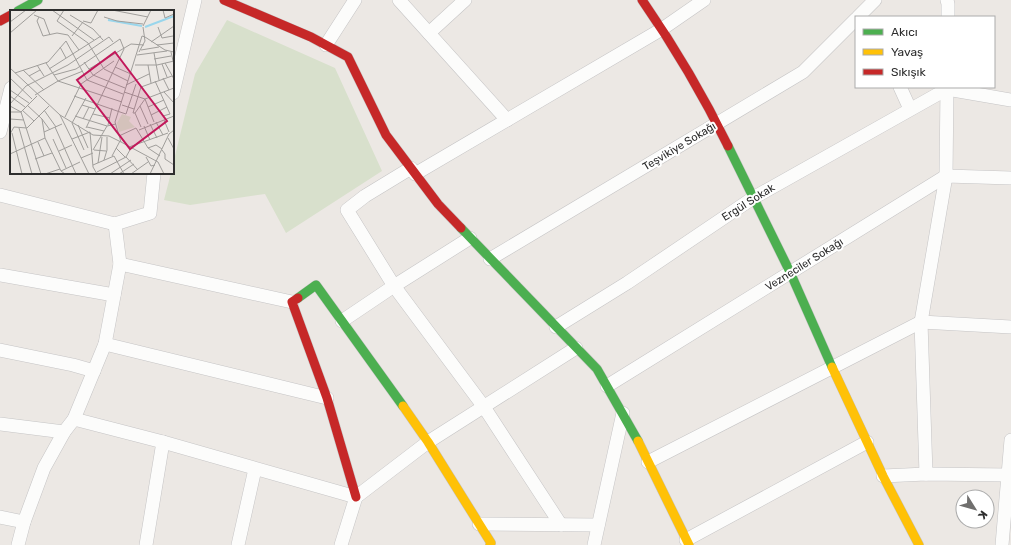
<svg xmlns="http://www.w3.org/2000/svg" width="1011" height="545" viewBox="0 0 1011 545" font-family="Rubik,sans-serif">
<rect width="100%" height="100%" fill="#ece8e4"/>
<path fill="#d8e0cc" d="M227,20L335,68L382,171L286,233L265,194L190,205L164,200L171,173H173V164L195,74Z"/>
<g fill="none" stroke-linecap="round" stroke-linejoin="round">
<defs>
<g id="street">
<path d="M399,0L507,120"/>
<path d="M947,0L948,4V17"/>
<path d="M858,17L875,0"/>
<path d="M429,33L465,0"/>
<path d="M326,45L355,0"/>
<path d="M900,87L910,109"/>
<path d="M173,93L195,0"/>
<path d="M0,132L11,88"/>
<path d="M411,168L365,196L347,210L394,286L484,407L561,525"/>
<path d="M415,174L662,29L704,0"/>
<path d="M0,195L115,224L150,213L154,173"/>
<path d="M490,259L803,72L856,19"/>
<path d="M120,264L292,302"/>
<path d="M0,275L114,295"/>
<path d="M342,321L394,286L470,238"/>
<path d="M556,327L627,283L753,198L947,89L1011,100"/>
<path d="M105,344L327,398"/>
<path d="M0,350L73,365L94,371"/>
<path d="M607,386L946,176L1011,178"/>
<path d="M74,419L163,442L356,497"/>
<path d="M0,424L64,432"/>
<path d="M648,462L921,322L1011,327"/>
<path d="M926,474L921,322L946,176L947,87"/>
<path d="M883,476L926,474L1008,475"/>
<path d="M356,497L428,442L576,348"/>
<path d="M0,517L24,522"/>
<path d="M479,524L598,525"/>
<path d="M686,540L867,442"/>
<path d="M18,545L24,522L44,468L64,432L74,419L105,344L120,264L115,224"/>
<path d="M146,545L163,442"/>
<path d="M238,545L255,469"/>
<path d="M341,545L356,497"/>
<path d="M594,545L623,413"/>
<path d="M1002,545L1011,440"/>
</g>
<g id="fast">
<path d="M18,11L38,0"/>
<path d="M728,146L790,272L832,367"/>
<path d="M461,228L597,369L638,441"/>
<path d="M298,298L316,285L403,406"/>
</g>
<g id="slow">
<path d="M832,367L883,476L919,545"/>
<path d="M403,406L428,442L491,543L490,545"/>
<path d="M638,441L689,545"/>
</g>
<g id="jam">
<path d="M224,0L311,37L348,57L386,135L438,204L461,228"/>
<path d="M642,0C674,46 703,95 728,146"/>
<path d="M0,21L11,15"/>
<path d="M298,298L292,302L327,398L356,497"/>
</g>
</defs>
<use href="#street" stroke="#c5c4c5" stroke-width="14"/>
<use href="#fast" stroke="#c5c4c5" stroke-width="10"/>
<use href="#slow" stroke="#c5c4c5" stroke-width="10"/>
<use href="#jam" stroke="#c5c4c5" stroke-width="10"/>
<use href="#street" stroke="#fcfcfb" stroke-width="13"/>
<use href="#fast" stroke="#4caf50" stroke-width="9"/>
<use href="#slow" stroke="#ffc107" stroke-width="9"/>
<use href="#jam" stroke="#c62828" stroke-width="9"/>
</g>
<g text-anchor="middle" stroke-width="4" stroke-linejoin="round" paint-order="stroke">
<g font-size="11" fill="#2e2e2e" stroke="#fff">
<text transform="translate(679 146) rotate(-31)" y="4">Teşvikiye Sokağı</text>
<text transform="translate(748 202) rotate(-32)" y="4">Ergül Sokak</text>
<text transform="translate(804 264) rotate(-32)" y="4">Vezneciler Sokağı</text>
</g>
</g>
<g transform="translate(10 10)">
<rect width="164" height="164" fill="#ece8e4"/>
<path d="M112,104L121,107L119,111L125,117L109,122L107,113Z" fill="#d8e0cc"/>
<path fill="none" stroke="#99d6ec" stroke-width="2" d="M98,10L132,16M135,17L164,6"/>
<path fill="none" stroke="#a09e9b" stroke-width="1" d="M42,0L84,30M54,0L47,11L78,33L94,59L118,71M102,0L138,7M153,0L155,8L164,4M24,5L34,9L40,25M60,5L83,19L93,30M29,7L27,11L33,26L47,23L58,25L69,40M94,7L107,11L133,14M73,11L81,13L88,0M0,12L16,0M133,16L141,0M148,17L152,28L163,26M0,23L27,0M62,26L73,12M135,27L132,26L105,112L111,132L148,152L154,164M135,27L155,40L164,42M141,32L164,16M147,35L164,33M50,37L56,48M131,40L149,37M129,42L135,31L133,17M161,42L164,55M144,43L149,70M127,45L157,41M144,49L161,46M74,52L83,65L115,78M36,53L48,71L112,92M155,53L164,69M152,54L157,67M27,55L34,66M125,55H147L164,51M138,55L141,73M105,57L121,64M0,58L50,105L79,164M39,59L91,26M79,59L121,34L134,35M13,60L34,80M5,63L38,52L56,31L77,70L113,84M44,65L66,59L110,29L114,39L76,118M19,66L30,60M0,68L22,89M153,68L159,80M145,71L160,104L153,106L150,101M116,75L139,64M0,80L19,93M114,82L135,89M154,82L164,93M25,85L48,71L73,61M0,86L15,97M64,86L110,102M135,89L164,78M135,89L144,112M0,94L16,76L58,55L99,27L103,32M17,95L32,109L35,128L51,161L55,164M72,95L85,99M112,95L124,99M0,96L11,102L31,164M130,96L138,114M138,97L154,90M12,100L24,111M34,100L46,117M0,102H11L27,86M110,102L116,104L126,74M123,103L131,77L162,66M123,103H125L135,89M125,103L131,117M83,104L100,108M50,105L83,125L99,126L111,132M141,105L157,97M65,106L97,116M55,107L71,74L104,51M0,109L14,110M32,109L40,120M73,109L79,97M154,110L159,122M146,112L153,125M140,114L147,128M68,115L78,138M98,115L102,98M134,116L140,130M45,117L66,164M77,117L94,121M9,118L22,164M129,120L164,106M34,122L52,114M2,123L12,164M0,124L4,117L17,118L39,96M109,126L126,118L138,138L150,146M158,128L164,139M43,129L56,158M62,129L80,122L83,157L87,164M28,132L34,146M119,137L158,123M106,138L115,147M138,138L146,135L152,139M74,140L62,113L76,88M83,140L97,116L106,114M84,140L96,141M152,140L155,144V149L164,155M49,141L62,135M0,144L35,128M102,146L110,131M116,147L128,160M136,147L141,156L145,155M71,148L83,143M25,149L42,143M94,150L97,140V127M88,153L92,127M83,155L104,146L114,164M51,161L70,152M87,162L116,147L121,138M35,164L50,159M100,164L121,150M109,164L124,154M121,164L138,152M140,164L159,124L164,120"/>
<path fill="#c2185b" fill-opacity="0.15" stroke="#c2185b" stroke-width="2" d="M105,42L157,111L120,139L67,70Z"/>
<rect width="164" height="164" fill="none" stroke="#2e2e2e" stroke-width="2"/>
</g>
<rect x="855" y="16" width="140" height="72" fill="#ffffff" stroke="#ababab"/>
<rect x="863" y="29" width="20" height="6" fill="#4caf50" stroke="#ababab"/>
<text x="891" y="36" font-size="12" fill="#2e2e2e">Akıcı</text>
<rect x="863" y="49" width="20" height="6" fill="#ffc107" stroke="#ababab"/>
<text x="891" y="56" font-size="12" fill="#2e2e2e">Yavaş</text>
<rect x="863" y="69" width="20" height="6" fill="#c62828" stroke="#ababab"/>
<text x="891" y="76" font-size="12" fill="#2e2e2e">Sıkışık</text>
<g transform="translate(975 509) rotate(127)"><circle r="19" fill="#ffffff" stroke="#ababab"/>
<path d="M0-3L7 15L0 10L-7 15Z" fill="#706f6e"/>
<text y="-6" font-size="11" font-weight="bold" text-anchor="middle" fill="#2e2e2e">K</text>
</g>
</svg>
